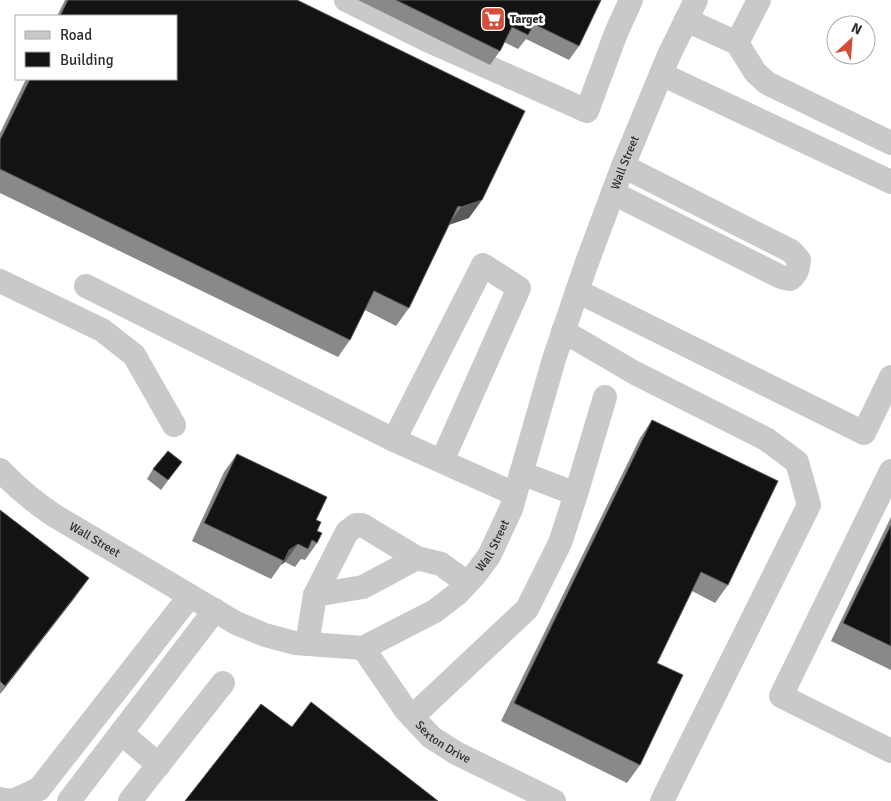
<svg xmlns="http://www.w3.org/2000/svg" width="891" height="801" viewBox="0 0 891 801" font-family="Signika,sans-serif">
<rect width="100%" height="100%" fill="#fff"/>
<g fill="none" stroke-linecap="round" stroke-linejoin="round">
<g stroke="#c9c9c9" stroke-width="24">
<path d="M346,0L427,40L587,111L616,33L631,0"/>
<path d="M686,20L737,43L759,0"/>
<path d="M737,43L755,72L767,83L891,143"/>
<path d="M661,74L891,182"/>
<path d="M613,193L781,277L790,279C797,274 798,269 799,260L791,251L623,166"/>
<path d="M0,281L102,330L134,355L174,425"/>
<path d="M86,286L394,440"/>
<path d="M577,291L864,433L891,377"/>
<path d="M563,331L635,373L766,439L797,462L809,505L662,801"/>
<path d="M442,461L519,288L483,265L394,440L515,494"/>
<path id="s1" d="M0,470C17,488 34,502 55,516L236,623L265,635L295,643L363,648L435,611L457,594L474,576L489,556L511,509L554,359L586,265L623,166L669,55L696,0"/>
<path d="M891,471L781,696L891,751"/>
<path d="M521,473L576,494L605,397"/>
<path d="M315,595L347,532L356,525H362L417,558"/>
<path d="M307,644L315,595L363,587L417,558L441,564L467,583"/>
<path id="s2" d="M363,648L405,709L431,737L456,753L554,801"/>
<path d="M412,717L527,609L560,543L576,494"/>
<path d="M121,733L159,765"/>
<path d="M0,799L13,801L39,789L190,596"/>
<path d="M69,801L215,610"/>
<path d="M130,801L223,683"/>
</g>
</g>
<g fill="#898989">
<path d="M65,0H297L469,218L449,225L409,308L396,326L365,310L350,340L338,357L0,193V133L26,79H176V16H57Z"/>
<path d="M358,0H601L579,46L569,60L526,39L518,49L504,42L500,51L490,65Z"/>
<path d="M652,420L728,585L715,603L692,591L657,663L640,765L627,783L501,721L640,438Z"/>
<path d="M237,454L316,520L317,531V543L305,560L301,559L295,567L285,562L281,565L271,579L192,541L224,472Z"/>
<path d="M153,469L175,471L161,490L147,479Z"/>
<path d="M0,510L76,596L0,694Z"/>
<path d="M891,517V670L831,641Z"/>
</g>
<g fill="#5a5a5a">
<path d="M482,200L469,218L448,225L461,207Z"/>
<path d="M298,544L285,562L281,565L289,550Z"/>
<path d="M89,578L76,596L0,694L5,686Z"/>
</g>
<g fill="#131313" stroke="#5a5a5a">
<path d="M68,0H297L525,111L482,200L461,207L458,206L409,308L374,291L350,340L0,169V140L30,79H176V16H60Z"/>
<path d="M396,0H601L579,46L534,24L528,35L512,27L500,51Z"/>
<path d="M652,420L778,481L728,585L701,572L657,663L683,675L640,765L514,703Z"/>
<path d="M168,451L182,462L168,480L153,469Z"/>
<path d="M237,454L327,497L316,520L321,522L317,531L322,533L317,543L312,540L308,549L298,544L289,550L284,561L204,523Z"/>
<path d="M0,510L89,578L5,686L0,681Z"/>
<path d="M891,525V646L843,623Z"/>
<path d="M311,702L438,801H185L261,704L292,727Z"/>
</g>
<defs>
<symbol id="supermarket-square" viewBox="-11 -11 22 22"><rect x="-9" y="-9" width="18" height="18" rx="4" fill="#d54e3c" stroke="#fff"/><path d="M-6-5.5h2.5l.6 2H6L4.5 2H-2.5L-4.4-4H-6ZM-1.5 3.2a1.3 1.3 0 1 0 .1 0ZM3 3.2a1.3 1.3 0 1 0 .1 0Z" fill="#fff"/></symbol>
</defs>
<g fill-rule="evenodd">
<use href="#supermarket-square" x="479" y="5" width="28" height="28"/>
</g>
<g text-anchor="middle" stroke-width="5" stroke-linejoin="round" paint-order="stroke">
<g font-size="12" font-weight="bold" fill="#2c2c2c" stroke="#fff" text-anchor="start">
<text x="510" y="23">Target</text>
</g>
<g font-size="12" fill="#2c2c2c" stroke="#fff">
<text dy="4" stroke="none"><textPath href="#s1" startOffset="988">Wall Street</textPath></text>
<text dy="4" stroke="none"><textPath href="#s1" startOffset="118">Wall Street</textPath></text>
<text dy="4" stroke="none"><textPath href="#s1" startOffset="582">Wall Street</textPath></text>
<text dy="4" stroke="none"><textPath href="#s2" startOffset="125">Sexton Drive</textPath></text>
</g>
</g>
<rect x="15" y="15" width="162" height="65" fill="#ffffff" stroke="#ababab"/>
<rect x="25" y="31" width="25" height="8" fill="#c9c9c9" stroke="#ababab"/>
<text x="60" y="40" font-size="15" fill="#2c2c2c">Road</text>
<rect x="25" y="52" width="25" height="15" fill="#131313" stroke="#ababab"/>
<text x="60" y="65" font-size="15" fill="#2c2c2c">Building</text>
<g transform="translate(851 40) rotate(26)"><circle r="24" fill="#ffffff" stroke="#ababab"/>
<path d="M0-4L9 19L0 12L-9 19Z" fill="#d54e3c"/>
<text y="-8" font-size="14" font-weight="bold" text-anchor="middle" fill="#2c2c2c">N</text>
</g>
</svg>
